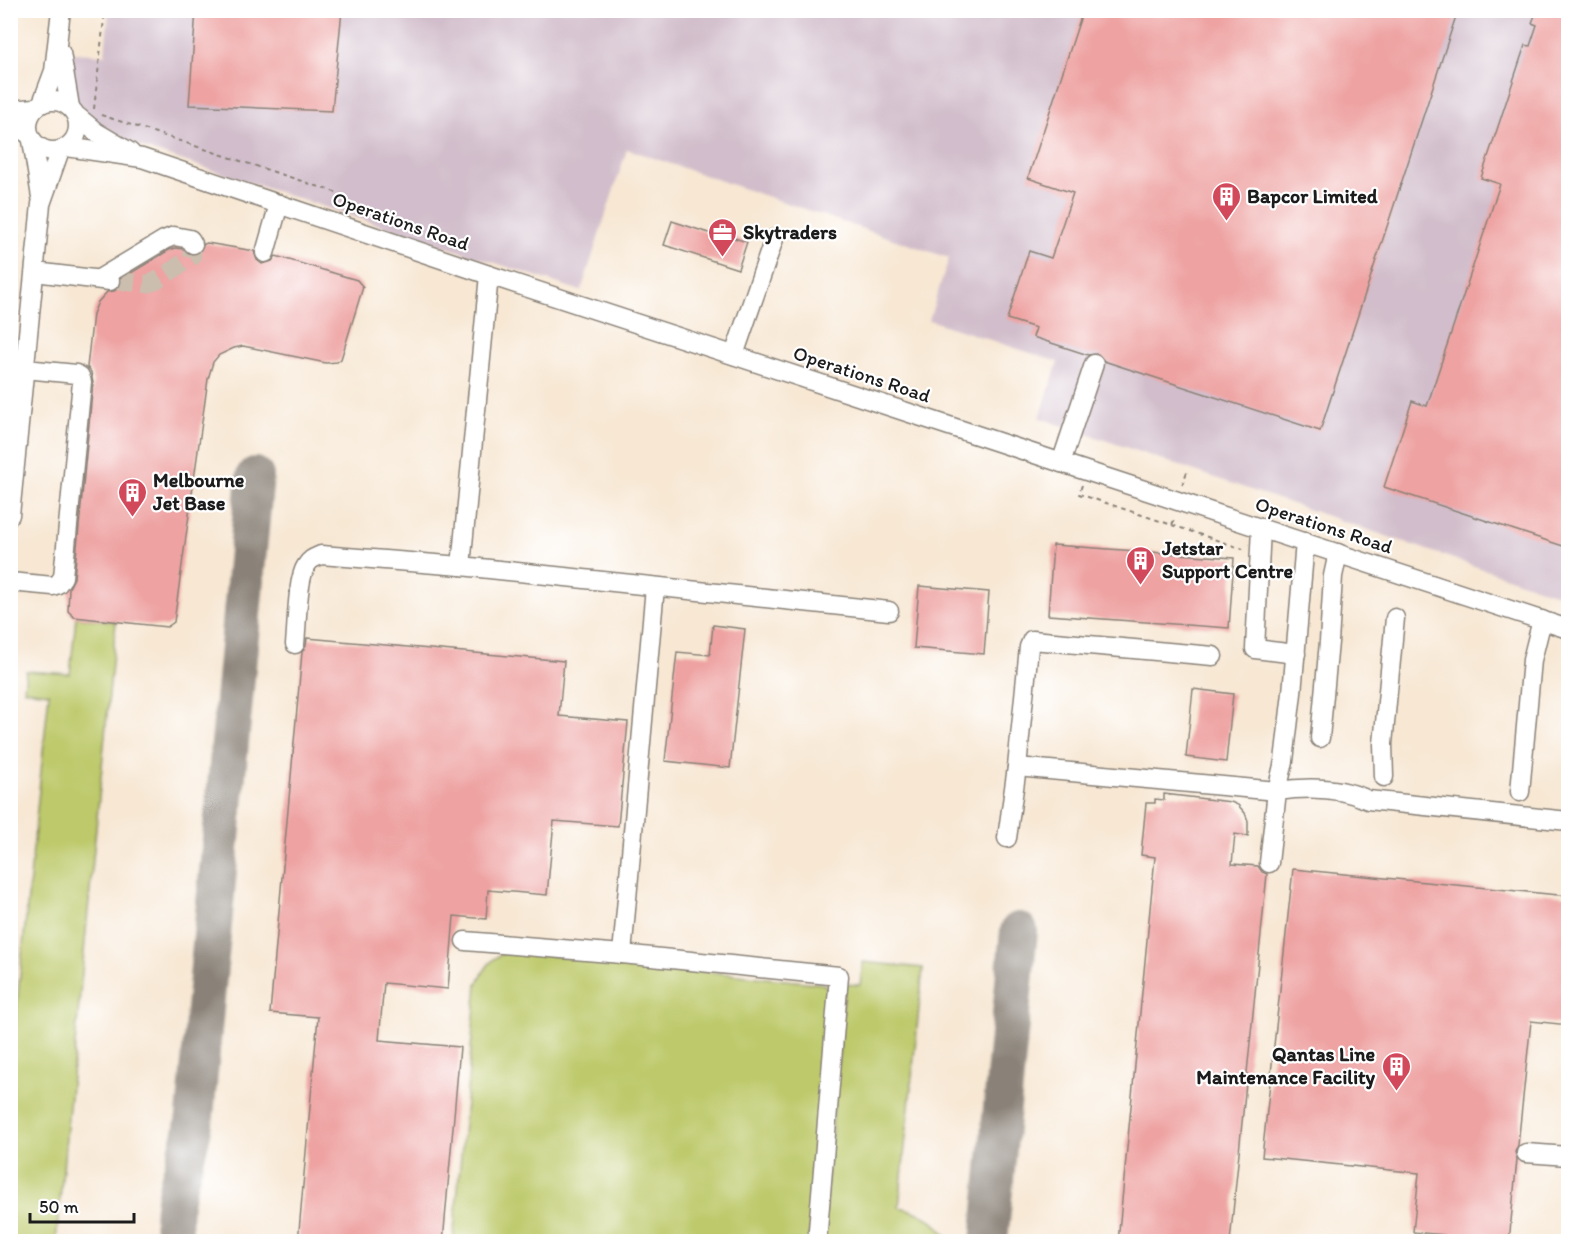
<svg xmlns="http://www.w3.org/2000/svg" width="1579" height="1252" viewBox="0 0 1579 1252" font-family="Itim,sans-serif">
<rect width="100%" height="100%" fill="#fff"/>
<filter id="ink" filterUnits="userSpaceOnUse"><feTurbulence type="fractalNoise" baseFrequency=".0167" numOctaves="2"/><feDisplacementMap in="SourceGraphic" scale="12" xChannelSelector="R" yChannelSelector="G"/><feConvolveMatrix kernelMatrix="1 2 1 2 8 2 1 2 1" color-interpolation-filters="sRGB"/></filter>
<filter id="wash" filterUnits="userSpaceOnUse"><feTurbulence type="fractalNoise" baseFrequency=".008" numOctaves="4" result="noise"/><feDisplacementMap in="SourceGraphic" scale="24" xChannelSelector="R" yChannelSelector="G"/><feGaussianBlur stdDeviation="1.35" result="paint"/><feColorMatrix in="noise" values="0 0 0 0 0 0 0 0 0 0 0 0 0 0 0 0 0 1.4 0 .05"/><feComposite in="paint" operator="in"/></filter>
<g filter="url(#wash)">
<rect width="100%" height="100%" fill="#f7e7d3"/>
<g fill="#d1bdcb">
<path d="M109,10L1568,11V598L1040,418L1058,362L929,320L949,258L627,149L581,291L129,143L92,119L76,102L67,56L76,53L105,55Z"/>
<path d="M11,227L19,228L11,311L10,227Z"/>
</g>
<g fill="#bdc96b" stroke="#6c7244" stroke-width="1.5">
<path d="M76,617L116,622L56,1241H11V1063L49,693L24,690L26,671L70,674Z"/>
<path d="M509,951L824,984L831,994L809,1241L453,1242L477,984C485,968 491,957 509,951Z"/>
<path d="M863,962L923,968L899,1207C920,1211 938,1221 949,1241L822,1242L845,984L860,985Z"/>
</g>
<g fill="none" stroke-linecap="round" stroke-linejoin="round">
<g stroke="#8a8278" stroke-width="38">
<path d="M176,1242C165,1199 190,1158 195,1116L255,476"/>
<path d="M989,1242L1019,931"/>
</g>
</g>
<g id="blocks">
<g fill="#eea3a2">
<path d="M196,10H342L332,111L189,105Z"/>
<path d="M1083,10H1458L1320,431L1104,361L1098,354L1088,355L1033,337L1036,328L1007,319L1029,251L1051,258L1073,193L1028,178Z"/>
<path d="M1537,10H1569V548L1384,487L1412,401L1427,406L1500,184L1481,178L1525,45L1530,46L1537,25L1532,23Z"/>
<path d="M672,221L730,240L731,237L747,242L738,269L664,245Z"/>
<path d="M207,243L254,251L257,260L262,264L272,261L276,256L357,280L363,287L341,359L337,362L326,363L243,346L234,348L219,355L213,362L208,379L174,622L167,627L74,617L68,611L69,588L74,578L93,383L91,372L87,367L93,314L98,302L107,292L114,291L119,288L121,279L169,250L176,248L183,249L187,253L194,255L199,253L204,244Z"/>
<path d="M1053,545L1234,558L1229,628L1048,615Z"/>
<path d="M919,586L989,592L984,654L914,648Z"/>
<path d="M713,625L745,629L730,768L665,761L677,652L710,655Z"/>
<path d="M307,638L564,661L559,716L628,722L618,826L554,821L547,895L488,890L486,919L454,916L448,989L384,983L379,1040L460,1047L443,1242H298L318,1017L270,1013L302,652L306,646Z"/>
<path d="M1193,689L1233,694L1226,762L1186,757Z"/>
<path d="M1164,794L1231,802L1238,805L1245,813L1248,821V836L1235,834L1232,864L1258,866L1262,872L1267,874L1230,1242H1118L1155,857L1141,855L1146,803H1155V799L1164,800Z"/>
<path d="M1293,869L1569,896V1025L1531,1021L1518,1145L1515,1152L1517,1159L1509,1242H1443L1444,1235L1413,1232L1419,1173L1262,1157Z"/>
</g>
</g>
</g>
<g filter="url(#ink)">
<use href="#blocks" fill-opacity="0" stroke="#8a8278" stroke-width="1.5"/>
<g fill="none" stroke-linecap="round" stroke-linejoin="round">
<path stroke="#cbbeae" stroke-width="18" stroke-dasharray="18 9" stroke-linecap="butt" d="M117,281L147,284L156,281L192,257L193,244"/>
<defs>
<g id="minor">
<path d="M61,53L70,107"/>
<circle cx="53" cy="126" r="25"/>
<path d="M42,103L54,71L61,10"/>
<path d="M10,110L35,108"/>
<path d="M77,116L96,132L130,152"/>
<path d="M10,124L29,134"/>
<path d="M32,140L41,197"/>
<path d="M67,147L142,158L489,275L1568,629"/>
<path d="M265,253L279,204"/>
<path d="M35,272L110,281"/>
<path d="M99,279L164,240L174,236L190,239L193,244"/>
<path d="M734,355L774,239"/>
<path d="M1061,463L1094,364"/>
<path d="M10,515L41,204L60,150"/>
<path d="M1261,528L1255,649L1296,654"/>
<path d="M461,566L489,275"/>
<path d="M10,582L53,586L58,584L63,577L82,382L80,376L76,374L25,369"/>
<path d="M295,644C297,626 297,579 306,566C310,559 314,558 321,555L461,566L889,611"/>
<path d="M1320,738L1329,642L1333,576L1338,553"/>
<path d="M1017,767L1277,791C1306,787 1341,787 1368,800L1568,821"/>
<path d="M1384,777L1383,744L1395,618"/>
<path d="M1520,792L1532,660L1542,620"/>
<path d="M1007,838L1017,767L1029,647L1032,640L1213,656"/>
<path d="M1269,863L1277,791L1284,761L1292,693L1305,542"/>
<path d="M465,941L622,954L839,976L817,1242"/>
<path d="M622,954L655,587"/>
<path d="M1526,1153L1568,1156"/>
</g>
</defs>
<use href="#minor" stroke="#8a8278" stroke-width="21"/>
<g stroke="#8a8278" stroke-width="2" stroke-dasharray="4.5 4.5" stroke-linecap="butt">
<path d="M94,109L105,10"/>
<path d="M101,115L341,194"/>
<path d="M1082,485L1079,494L1172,525L1175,517"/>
<path d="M1182,485L1188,469"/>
<path d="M1172,525L1243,549"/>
</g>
<use href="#minor" stroke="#fff" stroke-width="18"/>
</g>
</g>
<defs>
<symbol id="building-pin" viewBox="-11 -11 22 30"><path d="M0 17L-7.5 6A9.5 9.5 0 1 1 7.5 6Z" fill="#d1495b" stroke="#fff"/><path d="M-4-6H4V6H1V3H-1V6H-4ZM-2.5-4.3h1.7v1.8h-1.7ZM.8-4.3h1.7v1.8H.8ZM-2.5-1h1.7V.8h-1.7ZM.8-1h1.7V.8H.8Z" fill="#fff"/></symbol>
<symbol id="office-pin" viewBox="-11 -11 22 30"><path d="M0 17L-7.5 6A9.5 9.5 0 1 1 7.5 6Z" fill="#d1495b" stroke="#fff"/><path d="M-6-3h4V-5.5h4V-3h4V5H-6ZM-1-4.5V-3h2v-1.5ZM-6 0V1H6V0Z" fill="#fff"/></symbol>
</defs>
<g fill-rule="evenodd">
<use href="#building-pin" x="1210" y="180" width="33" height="45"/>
<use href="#office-pin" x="706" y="216" width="33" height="45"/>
<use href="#building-pin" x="116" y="476" width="33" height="45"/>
<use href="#building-pin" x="1124" y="544" width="33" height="45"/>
<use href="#building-pin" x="1380" y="1050" width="33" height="45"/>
</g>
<g text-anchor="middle" stroke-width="4.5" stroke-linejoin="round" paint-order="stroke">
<g font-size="20" font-weight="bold" fill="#1c1c1c" stroke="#fff" text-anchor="start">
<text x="1247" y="203">Bapcor Limited</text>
<text x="743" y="239">Skytraders</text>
<text x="153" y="487">Melbourne<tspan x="153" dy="23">Jet Base</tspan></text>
<text x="1162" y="555">Jetstar<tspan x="1162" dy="23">Support Centre</tspan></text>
<text x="1375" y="1061" text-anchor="end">Qantas Line<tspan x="1375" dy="23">Maintenance Facility</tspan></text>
</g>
<g font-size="20" fill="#1c1c1c" stroke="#fff">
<text transform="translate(401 221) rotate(19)" y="7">Operations Road</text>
<text transform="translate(862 374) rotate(18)" y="7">Operations Road</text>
<text transform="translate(1324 525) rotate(18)" y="7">Operations Road</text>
</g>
</g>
<rect width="1579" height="1252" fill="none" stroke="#fff" stroke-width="36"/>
<path d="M30 1213v9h104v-9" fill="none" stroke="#1c1c1c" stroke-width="3"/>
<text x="39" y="1213" font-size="18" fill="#1c1c1c" stroke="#ffffff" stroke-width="4.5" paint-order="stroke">50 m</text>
</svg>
